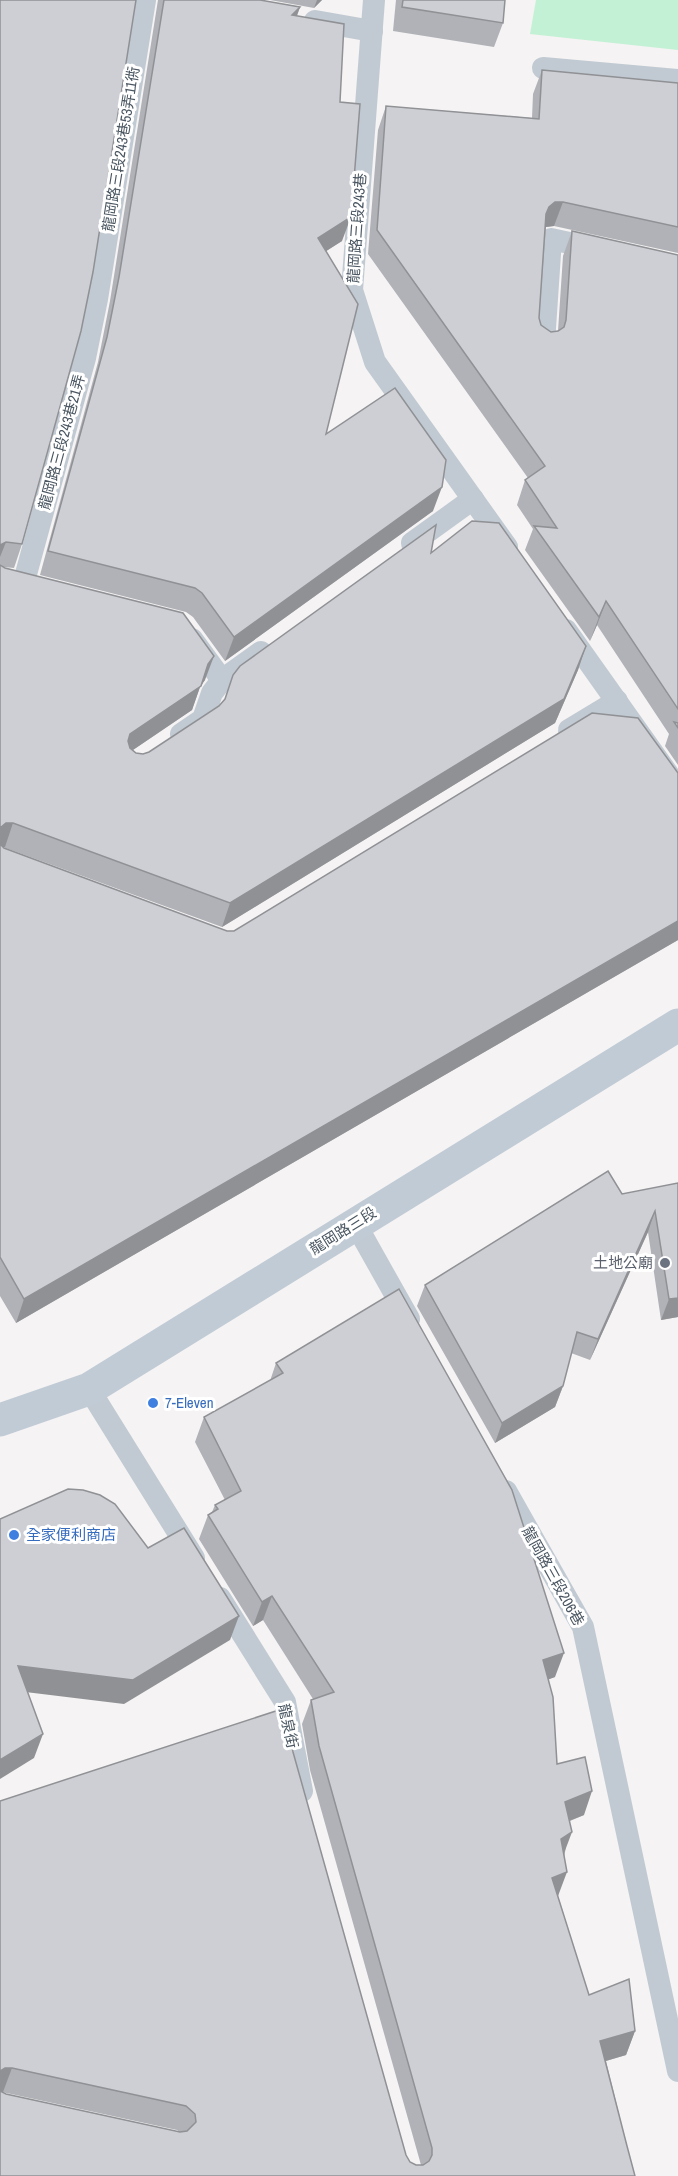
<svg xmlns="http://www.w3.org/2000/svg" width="678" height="2176" viewBox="0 0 678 2176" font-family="'Archivo Narrow','Noto Sans TC',sans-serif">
<rect width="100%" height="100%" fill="#f5f3f3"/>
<path fill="#c3f1d5" d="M536,0H678V50L530,34Z"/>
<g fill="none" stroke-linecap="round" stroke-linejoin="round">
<g stroke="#c1cad2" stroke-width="22">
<path d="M374,0L352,290L375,362L507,547"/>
<path d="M315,21L372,31"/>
<path d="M543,68L678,80"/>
<path d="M544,343L551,239L597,249"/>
<path d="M412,543L473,499"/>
<path d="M23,585L85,358L97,299L145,0"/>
<path d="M566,630L678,788"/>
<path d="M192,639L222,680L261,652"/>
<path d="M569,730L617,701"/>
<path d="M181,734L203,719L212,693L222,680"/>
<path d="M355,1223L409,1319"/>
<path d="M89,1389L194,1558"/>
<path d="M506,1491L583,1627L678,2071"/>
<path d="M220,1598L285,1702L302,1791"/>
</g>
<path stroke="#c1cbd6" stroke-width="33" d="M0,1420L89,1389L678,1025"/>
</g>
<g fill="#b0b2b7" fill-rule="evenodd">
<path d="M0,0L22,544L14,568L4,567L205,680L200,687L192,710L133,750L136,753L143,754L149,752L219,706L431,553L586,646L578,670L555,723L222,927L3,847L4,848L227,931H234L676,772L678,773V940L16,1323L0,1296Z"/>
<path d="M158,0H260L300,7L297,16L340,102L342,241L326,251V434L433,511L225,661L193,617L186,612L40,575L98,362L110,301Z"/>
<path d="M270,0H322L314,8Z"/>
<path d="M396,0H505L503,23L494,47L393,31Z"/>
<path d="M542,70L678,83V253L554,226L546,227L539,318L541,325L551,332L558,331L563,256L572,231L678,255V765L665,746L669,734L597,625L590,641L525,550L533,529L517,505L525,480L528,478L368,254L378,130L386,106L532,118L533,94Z"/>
<path d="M678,1183V1317L661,1320L648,1232L590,1360L571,1353L563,1386L555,1407L495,1443L417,1306L425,1285Z"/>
<path d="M276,1363L555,1677L548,1679L557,1764L584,1815L570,1821L558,1896L589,1995L635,2031L626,2055L606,2061L627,2146L635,2176H0V1801L293,1752L406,2155L410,2162L416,2165H421L310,1770L302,1724L311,1700L313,1699L263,1620L253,1626L199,1539L208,1515L212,1512L215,1505L225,1500L195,1442L204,1417L270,1381ZM2,2092L177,2130L180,2132L6,2094Z"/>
</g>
<g fill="#909195">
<path d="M317,0H322L314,8Z"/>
<path d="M300,7L291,31L292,15Z"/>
<path d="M555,202H563L554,226L546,227L540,231L549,207Z"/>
<path d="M351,217L342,241L309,262L318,238Z"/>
<path d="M442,487L433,511L225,661L234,637Z"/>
<path d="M6,542L0,557V545Z"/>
<path d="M606,601L597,625L590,641L599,617Z"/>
<path d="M586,646L578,670L555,723L222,927L230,903Z"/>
<path d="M214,656L205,680L200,687L192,710L121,758L130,734L208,664Z"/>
<path d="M6,823H13L5,847H0V828Z"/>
<path d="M678,921V940L16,1323L24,1299Z"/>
<path d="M655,1211L648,1232L590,1360L598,1339Z"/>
<path d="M678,1298V1317L661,1320L669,1299Z"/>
<path d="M563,1386L555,1407L495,1443L502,1423Z"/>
<path d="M272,1596L263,1620L253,1626L262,1602Z"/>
<path d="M239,1616L230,1640L124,1704L9,1690L18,1666Z"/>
<path d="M564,1653L555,1677L534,1685L543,1660Z"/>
<path d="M43,1734L34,1758L0,1779V1760Z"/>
<path d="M592,1791L584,1815L556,1826L565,1802Z"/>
<path d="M572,1832L563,1856L561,1839Z"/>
<path d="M567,1872L558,1896L552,1878Z"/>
<path d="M635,2031L626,2055L592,2065L600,2041Z"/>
<path d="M5,2068H12L3,2092H0V2071Z"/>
</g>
<g fill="#cdcfd5" stroke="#909195" stroke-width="1.5">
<path d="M0,0H136L93,272L81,331L22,544L6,542L0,545Z"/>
<path d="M164,0H260L300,7L292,15L344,24L340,102L360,104L351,217L318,238L358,304L326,434L395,388L446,460L442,487L234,637L202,593L195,588L48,551L107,337L119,277Z"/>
<path d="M403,0H505L503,23L402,7Z"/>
<path d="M542,70L678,83V227L563,202H555L549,207L546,214L539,318L541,325L551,332L558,331L564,327L566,320L572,231L678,255V709L606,601L599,617L534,526L557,528L525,480L545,466L377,230L386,106L539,119Z"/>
<path d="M472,521L499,523L586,646L564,699L230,903L13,823H6L0,828V565L5,568L183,613L214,656L208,664L201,686L130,734L128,741L130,748L136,753L143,754L149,752L219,706L225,699L233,675L240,666L436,525L431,553Z"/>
<path d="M592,713L638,718L678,773V921L24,1299L0,1257V844L4,848L227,931H234Z"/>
<path d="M674,722L678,723V728Z"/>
<path d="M608,1171L622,1194L678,1183V1298L669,1299L655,1211L598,1339L577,1332L563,1386L502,1423L425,1285Z"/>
<path d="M399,1289L512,1490L564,1653L543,1660L553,1697L557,1764L585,1757L592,1791L565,1802L572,1832L561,1839L567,1872L552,1878L589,1995L629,1979L635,2031L600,2041L627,2146L635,2176H0V2091L6,2094L180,2132L187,2131L196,2122L195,2114L186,2106L12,2068H5L0,2071V1801L285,1708L293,1752L406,2155L410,2162L416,2165H423L429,2161L432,2155V2148L319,1746L311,1700L334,1692L272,1596L262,1602L208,1515L218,1509L215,1505L241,1491L204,1417L283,1373L276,1363Z"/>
<path d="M68,1489L83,1490L100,1495L115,1504L148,1548L184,1528L239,1616L133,1680L18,1666L43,1734L0,1760V1519Z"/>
</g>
<circle fill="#6b7280" stroke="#fff" stroke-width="2" cx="665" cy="1263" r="6"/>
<g fill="#3f7fe0" stroke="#fff" stroke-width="2">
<circle cx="153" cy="1403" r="6"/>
<circle cx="14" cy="1535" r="6"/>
</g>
<g text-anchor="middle" stroke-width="6" stroke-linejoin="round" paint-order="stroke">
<g font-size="15" fill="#4a5661" stroke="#fff">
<text transform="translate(121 149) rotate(-81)" y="5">龍岡路三段243巷53弄11衖</text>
<text transform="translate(357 228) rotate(-86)" y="5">龍岡路三段243巷</text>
<text transform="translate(62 442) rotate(-75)" y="5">龍岡路三段243巷21弄</text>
<text transform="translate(343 1231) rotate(-32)" y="5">龍岡路三段</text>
<text transform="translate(553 1576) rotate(61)" y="5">龍岡路三段206巷</text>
<text transform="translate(288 1726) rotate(78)" y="5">龍泉街</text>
</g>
<g font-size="15" fill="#5b616d" stroke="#fff" text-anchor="end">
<text x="653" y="1268">土地公廟</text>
</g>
<g font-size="15" fill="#366cbe" stroke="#fff" text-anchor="start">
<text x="165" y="1408">7-Eleven</text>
<text x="26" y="1540">全家便利商店</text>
</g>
</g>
</svg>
